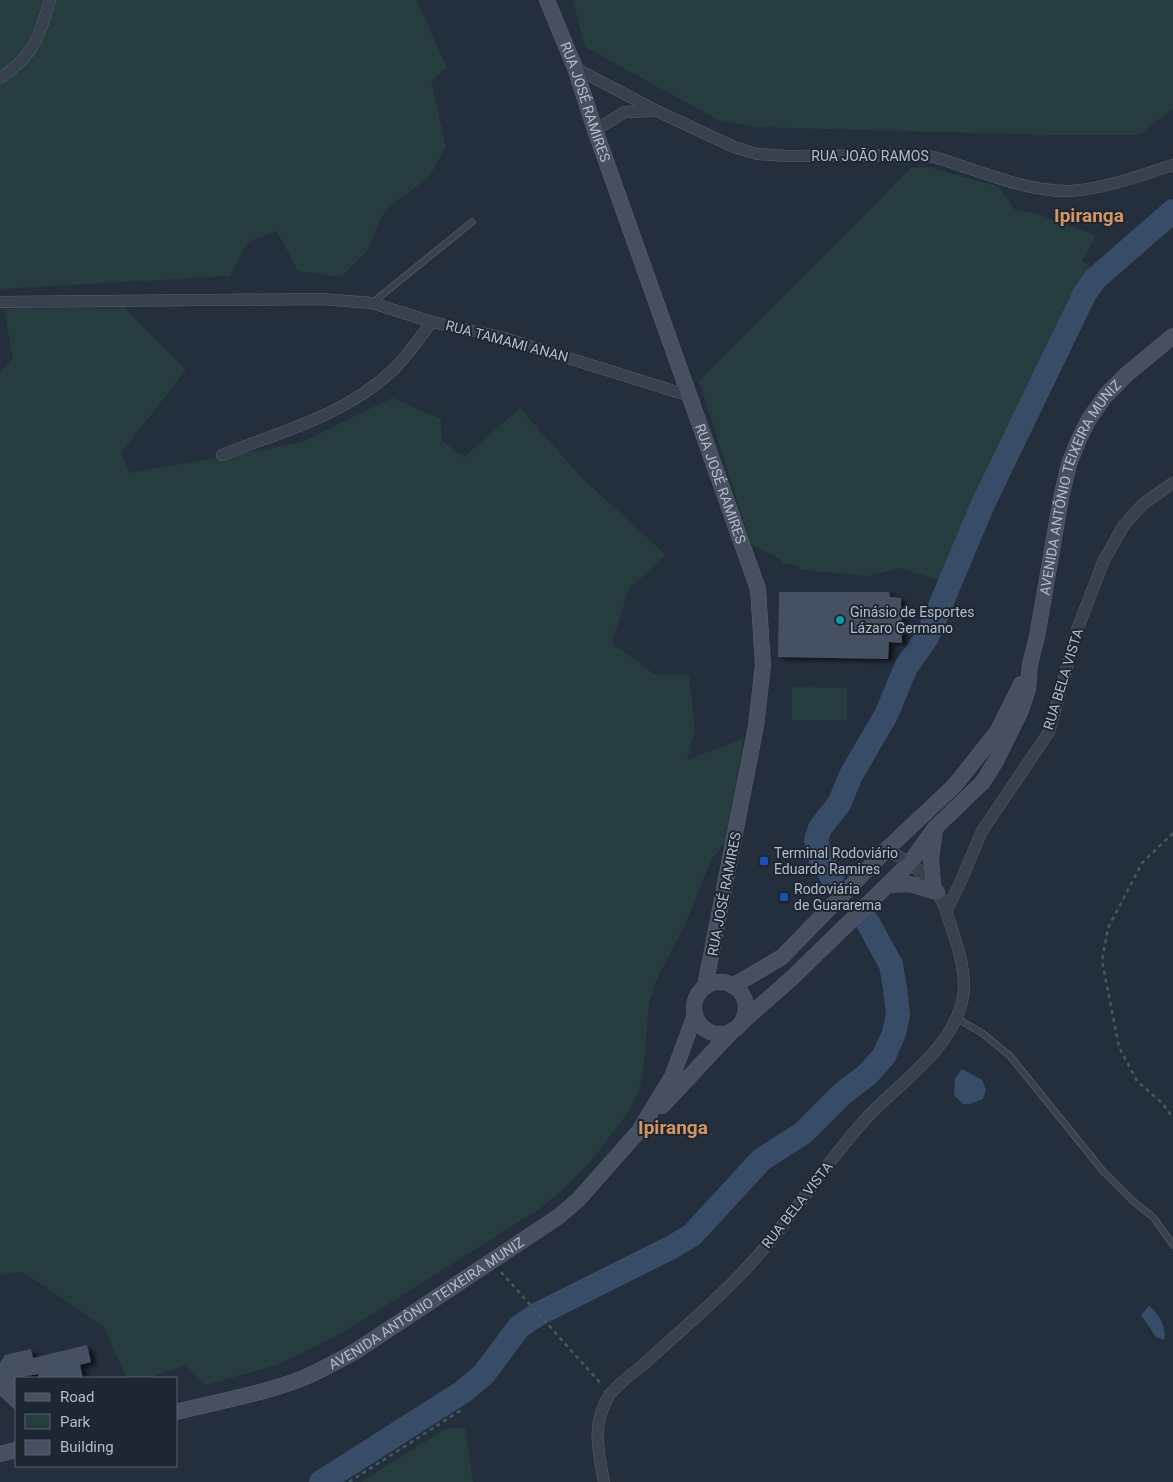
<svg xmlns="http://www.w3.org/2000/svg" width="1173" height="1482" viewBox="0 0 1173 1482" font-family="Roboto,sans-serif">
<defs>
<filter id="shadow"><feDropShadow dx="5.5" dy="3" stdDeviation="2.5" flood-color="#0009"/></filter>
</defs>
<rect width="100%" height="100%" fill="#242f3e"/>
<g fill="#263c3f">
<path d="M0,0H417L447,68L431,81L446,147L429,177L385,210L367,251L341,277L298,271L277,231L248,242L230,276L0,289Z"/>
<path d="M573,0H1173V108L1140,135H1050L753,127L716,119L585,47Z"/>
<path d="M929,167L999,187L1015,210L1032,212L1096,235L1082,261L1092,268L1069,297L939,580L899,568L869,576L803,570L792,564H782L780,559L751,544L699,381L911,168Z"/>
<path d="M124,307L186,370L121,453L130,473L300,443L392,398L441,419L442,441L464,457L520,408L580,476L666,555L629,589L612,643L654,674L689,675L695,731L687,760L744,738L725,843L711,860L685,925L656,981L649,1003L643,1072L639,1091L629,1111L595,1156L568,1185L541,1208L339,1335L277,1365L206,1385L185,1365L149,1378H127L103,1326L23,1272L0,1275V373L13,358L4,309Z"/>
<path d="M792,687L847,688V720H792Z"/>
<path d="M465,1427L473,1482H361L445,1429Z"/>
</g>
<g fill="#394c67">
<path d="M962,1069L982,1080L986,1090L983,1099L970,1104H963L954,1095L955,1078Z"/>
<path d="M1149,1306C1159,1313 1167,1328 1164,1340L1156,1337L1141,1315Z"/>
</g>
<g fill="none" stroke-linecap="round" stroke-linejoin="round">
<g stroke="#394c67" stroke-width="24">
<path d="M832,877L820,857L816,840L820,828L839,804L851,775L886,715L906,667L927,637L983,504L1085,293L1095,279L1173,211"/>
<path d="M321,1482L464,1391L484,1374L519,1327L538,1314L672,1247L692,1235L761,1160L803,1133L842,1094L868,1074L884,1056L894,1033L898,1015L895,988L891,965L867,921"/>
</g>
</g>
<g fill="#455162" filter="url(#shadow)">
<path d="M779,592H889L890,597L901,598L902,643L889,642L888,659L778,657Z"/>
<path d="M87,1345L91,1362L80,1365L83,1378H39L38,1374L16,1378V1411L0,1396V1363L5,1355L31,1349L33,1358Z"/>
</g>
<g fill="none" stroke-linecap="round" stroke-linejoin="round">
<defs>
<g id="lane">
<path d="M372,303L472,222"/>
<path d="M956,1018L982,1033L1010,1056L1103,1171L1133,1201L1154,1218L1173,1245"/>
</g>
<g id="street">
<path d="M575,68L657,111L734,147L757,154L787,156L919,155L934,157C975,169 1026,192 1069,191C1104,189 1139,176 1173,165"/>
<path d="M0,78C33,57 40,36 50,0"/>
<path d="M595,130L625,112L655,111"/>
<path d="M0,302L321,299L372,303L432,322L501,337L690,396"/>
<path d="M222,455C280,432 343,416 391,372C406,358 419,338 432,322"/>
<path d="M947,910L961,881L982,831L1049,732L1077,630L1104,560L1124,525L1143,504L1173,483"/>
<path d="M604,1482C598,1449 591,1424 610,1394C620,1382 632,1374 644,1364C676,1334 711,1306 741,1274C786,1228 819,1171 862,1123C896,1084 948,1055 962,1002C969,975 956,942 948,917C940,887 915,860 885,851"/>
</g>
<g id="secondary">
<path id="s1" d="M547,0L575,68L595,130L758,589L763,665L756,726L705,986"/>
<path d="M888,885L910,884L937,892"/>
<path d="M933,885L931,859L935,829"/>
<circle cx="720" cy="1008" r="26"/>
<path d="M733,986L782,957L885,851L955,785L997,732L1021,684"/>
<path id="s2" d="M742,1022L792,978L910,863L935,828L983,782L997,759L1021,710L1028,689L1030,664L1037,637L1061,498L1069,464L1079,439L1089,419L1106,395L1127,374L1173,336"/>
<path d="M662,1106L733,1030"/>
<path id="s3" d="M176,1412C217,1402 261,1394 301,1379C320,1371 338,1361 356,1351L558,1217L578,1200L639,1131L672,1077L695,1015"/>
<path d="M0,1454L16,1450"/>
</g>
</defs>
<use href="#lane" stroke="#565f6c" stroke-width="7"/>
<use href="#street" stroke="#565f6c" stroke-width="12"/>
<use href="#secondary" stroke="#565f6c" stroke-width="16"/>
<g stroke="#44595c" stroke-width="2.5" stroke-dasharray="4 4" stroke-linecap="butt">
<path d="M1173,833L1142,863L1108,928L1102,961L1119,1047L1137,1081L1162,1103L1173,1118"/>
<path d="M501,1272L602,1385"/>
<path d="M349,1482L463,1409"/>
</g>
<use href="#lane" stroke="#38414e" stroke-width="5.5"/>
<use href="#street" stroke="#38414e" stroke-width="11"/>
<use href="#secondary" stroke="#465061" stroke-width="15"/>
</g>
<circle fill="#0f9aa8" stroke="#1d2633" stroke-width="2" cx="840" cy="620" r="5"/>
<g fill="#1a4fb4" stroke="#1d2633" stroke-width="2">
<rect x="759" y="856" width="10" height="10" rx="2.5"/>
<rect x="779" y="892" width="10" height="10" rx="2.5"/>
</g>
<g text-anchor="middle" stroke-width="4" stroke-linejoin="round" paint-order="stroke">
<g font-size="14" fill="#b4bcc9" stroke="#1d2633">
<text dy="5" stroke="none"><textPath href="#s1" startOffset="109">RUA JOSÉ RAMIRES</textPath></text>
<text x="870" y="161">RUA JOÃO RAMOS</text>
<text transform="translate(507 341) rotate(15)" y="5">RUA TAMAMI ANAN</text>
<text dy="5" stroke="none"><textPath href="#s1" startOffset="514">RUA JOSÉ RAMIRES</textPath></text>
<text dy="5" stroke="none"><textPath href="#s2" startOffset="655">AVENIDA ANTÔNIO TEIXEIRA MUNIZ</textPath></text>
<text transform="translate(1063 679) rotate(-73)" y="5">RUA BELA VISTA</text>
<text transform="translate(724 894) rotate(-79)" y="5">RUA JOSÉ RAMIRES</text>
<text transform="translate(797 1205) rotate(-52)" y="5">RUA BELA VISTA</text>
<text dy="5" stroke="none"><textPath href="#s3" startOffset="276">AVENIDA ANTÔNIO TEIXEIRA MUNIZ</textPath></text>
</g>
<g font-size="14" fill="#b4bcc9" stroke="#1d2633" text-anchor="start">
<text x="850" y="617">Ginásio de Esportes<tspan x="850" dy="16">Lázaro Germano</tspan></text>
<text x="774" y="858">Terminal Rodoviário<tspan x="774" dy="16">Eduardo Ramires</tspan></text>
<text x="794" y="894">Rodoviária<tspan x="794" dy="16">de Guararema</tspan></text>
</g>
<g font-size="19" font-weight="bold" fill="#d59563" stroke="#1d2633">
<text x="1089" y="222">Ipiranga</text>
<text x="673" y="1134">Ipiranga</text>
</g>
</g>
<rect x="15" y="1377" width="162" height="90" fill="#1d2633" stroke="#59626f"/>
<rect x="25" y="1393" width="25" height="8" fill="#465061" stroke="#59626f"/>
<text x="60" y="1402" font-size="15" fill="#b4bcc9">Road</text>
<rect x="25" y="1414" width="25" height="15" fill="#263c3f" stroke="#59626f"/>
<text x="60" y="1427" font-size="15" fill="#b4bcc9">Park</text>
<rect x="25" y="1440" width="25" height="15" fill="#455162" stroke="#59626f"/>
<text x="60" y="1452" font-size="15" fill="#b4bcc9">Building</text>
</svg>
